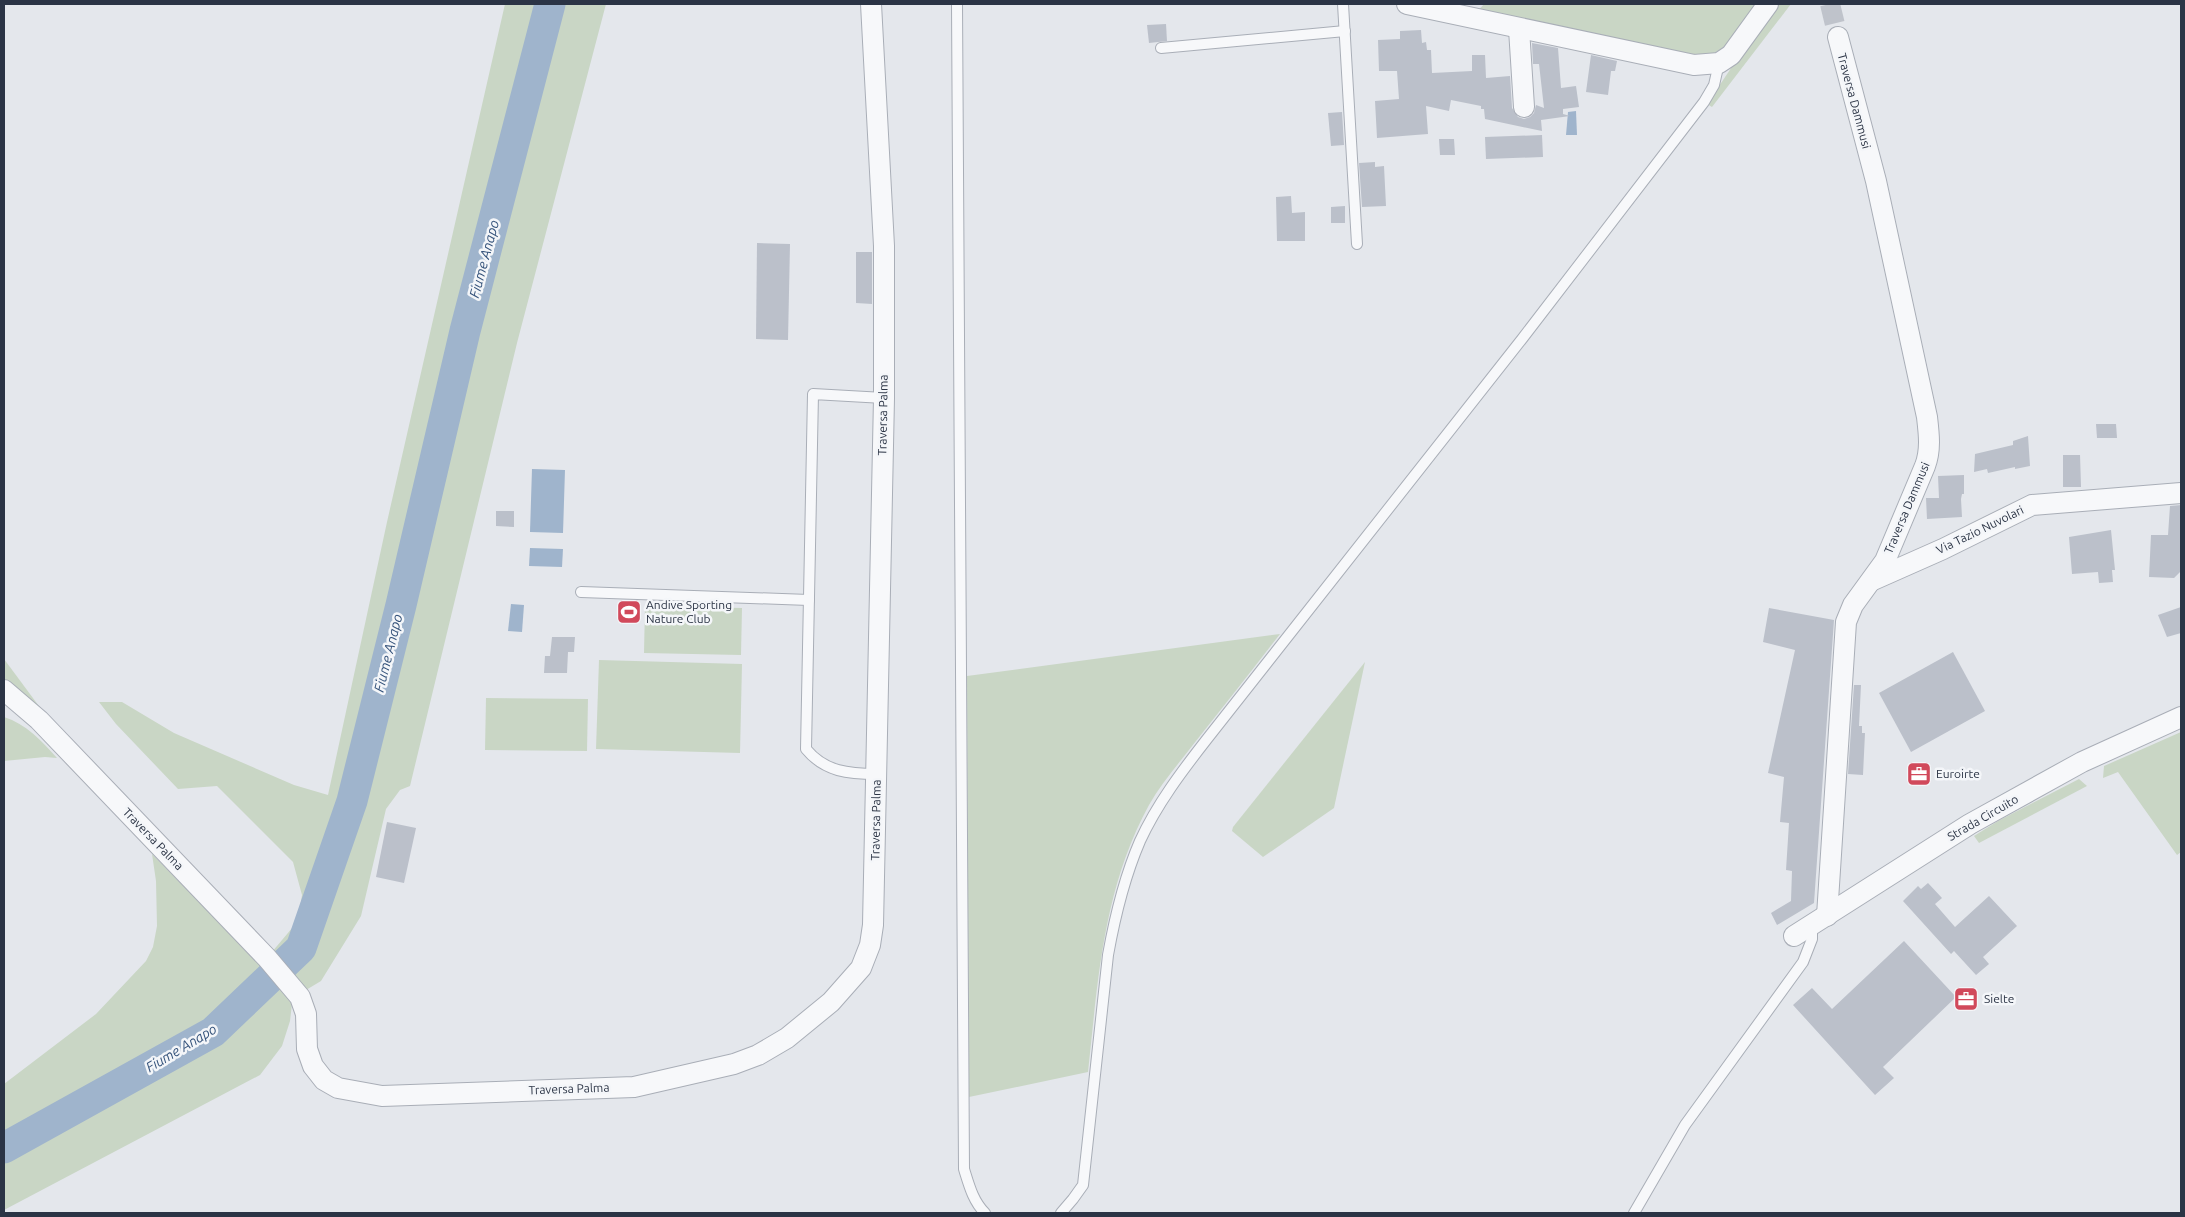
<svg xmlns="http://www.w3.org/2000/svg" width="2185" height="1217" viewBox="0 0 2185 1217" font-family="Ubuntu,sans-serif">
<rect width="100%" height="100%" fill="#e4e7ec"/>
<g fill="#c9d6c5">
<path d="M505,4H606L517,343L410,786L400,790L386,809L361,916L321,981L306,990L292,1004L290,1021L282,1046L260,1075L4,1210V1084L96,1014L146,961L153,947L157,926L156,881L152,854L261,965L298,921L302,895L293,862L217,786L178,789L116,724L99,702H122L174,733L294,785L328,795L387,522Z"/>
<path d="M1484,4H1758C1741,29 1733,47 1703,58L1476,13Z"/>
<path d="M1774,4H1791L1712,107L1707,104Z"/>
<path d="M645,606L742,608L741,655L644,653Z"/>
<path d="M1280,634C1252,670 1224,706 1196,741C1180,762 1162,782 1149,805C1103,889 1098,980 1088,1072L969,1097L967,676Z"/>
<path d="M4,659L47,717L4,679Z"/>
<path d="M599,660L742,664L740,753L596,749Z"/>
<path d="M1365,662L1334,808L1263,857L1232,831L1233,827Z"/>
<path d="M486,698L588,699L587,751L485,750Z"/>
<path d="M4,717C26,724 42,741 57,758L45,757L4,761Z"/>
<path d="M2181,732V852L2177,855L2118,772L2103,778L2104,766Z"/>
<path d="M2079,779L2087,786L1979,843L1974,836L1998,821Z"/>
</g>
<g fill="#9fb4cc">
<path d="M1576,111L1577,135H1566L1568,112Z"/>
<path d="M532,469L565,470L563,533L530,532Z"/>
<path d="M530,548L563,549L562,567L529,566Z"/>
<path d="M511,604L524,605L522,632L508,631Z"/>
</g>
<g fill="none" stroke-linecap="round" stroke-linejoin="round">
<path stroke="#9fb4cc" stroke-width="31" d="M4,1148L213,1032L301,948L352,801L401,605L465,331L550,4"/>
</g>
<g fill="#bbc0ca">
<path d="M1166,24L1167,41L1149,43L1147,25Z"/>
<path d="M1421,30L1422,43L1426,42L1427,50H1431L1432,73L1472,71V55H1485L1486,78L1510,76L1512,108L1518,117L1524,119L1530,117L1534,113L1536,105L1544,108L1539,64H1533L1532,43L1558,48L1561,88L1576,86L1579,107L1563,109V114L1570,116L1541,120L1542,131L1485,119L1484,109H1481V106L1451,100L1449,111L1426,106L1428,134L1377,138L1375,101L1399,99L1397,71H1379L1378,40L1400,39V31Z"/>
<path d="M1591,55L1617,61L1615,71H1611L1608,95L1586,92Z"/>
<path d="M1342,112L1344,145L1331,146L1328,113Z"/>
<path d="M1542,135L1543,157L1486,159L1485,137Z"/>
<path d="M1439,139H1454L1455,155H1440Z"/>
<path d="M1375,162V167L1384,166L1386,206L1362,207L1359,163Z"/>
<path d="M1291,196L1292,213L1305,212V241H1277L1276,197Z"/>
<path d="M1345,206V223H1331V207Z"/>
<path d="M757,243L790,244L788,340L756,339Z"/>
<path d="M856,252H872V304L856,303Z"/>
<path d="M2096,424H2116L2117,438H2097Z"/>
<path d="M2028,436L2030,466L2015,469V467L1988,473L1987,469L1974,472L1975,454L2013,445V441Z"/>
<path d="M2063,455H2080L2081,487H2063Z"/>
<path d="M1964,475V494H1962L1961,499L1962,517L1927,519L1926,498H1939L1938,476Z"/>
<path d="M2181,505V571L2174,578L2149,577L2151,535H2168L2170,506Z"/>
<path d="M496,511H514V527L496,526Z"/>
<path d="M2111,530L2115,570H2112L2113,582L2099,583L2098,572L2072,574L2069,537Z"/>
<path d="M2181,607V633L2167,637L2158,615Z"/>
<path d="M1769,608L1834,620L1814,903L1777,925L1771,913L1791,901L1792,871L1786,870L1789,823L1780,822L1784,777L1768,773L1795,650L1763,642Z"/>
<path d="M552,637H575L574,652H568L567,673H544L545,656H550Z"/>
<path d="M1953,652L1985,711L1911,752L1879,693Z"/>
<path d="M1854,685H1861L1859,726H1862V733H1865L1863,775L1848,774Z"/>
<path d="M387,822L416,828L404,883L376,877Z"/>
<path d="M1928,883L1942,898L1935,904L1955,927L1989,896L2017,926L1983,957L1989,964L1976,975L1954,951L1951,954L1903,901L1918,886L1921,889Z"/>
<path d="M1904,941L1956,997L1883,1067L1894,1078L1875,1095L1793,1005L1812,988L1832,1009Z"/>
</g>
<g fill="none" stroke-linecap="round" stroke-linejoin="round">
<path stroke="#bfc3cb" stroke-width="20" stroke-dasharray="20 10" stroke-linecap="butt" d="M1830,4L1838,37"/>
<defs>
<g id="lane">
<path d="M957,4L964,1169C969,1185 973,1201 985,1213"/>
<path d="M1343,4L1357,244"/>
<path d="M1161,48L1345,31"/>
<path d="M581,592L809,600"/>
<path d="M877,774C849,774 825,772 806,749L813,394L884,398"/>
<path d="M1061,1213L1073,1199L1083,1185L1108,955C1115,916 1124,878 1140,841C1157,804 1182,771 1207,739L1522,339L1704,102L1714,85L1719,63"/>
<path d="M1634,1213L1685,1125L1803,962L1812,939V925"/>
</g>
<g id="street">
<path d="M1407,4L1694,65L1719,63L1731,55L1768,4"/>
<path d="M1519,29L1524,107"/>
<path d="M1873,580L1943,549L2032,505L2181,493"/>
<path d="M4,690L39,720L267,958L300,997L306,1014L307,1049L313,1066L324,1080L338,1088L382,1096L634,1087L734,1064L758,1055L787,1038L831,1002L861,968L870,945L873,925L884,398V246L871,4"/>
<path d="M1827,916L1846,622L1853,605L1885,561L1925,466C1931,450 1929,434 1927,417L1876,181L1838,37"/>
<path d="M1794,936L1970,824L2082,762L2181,717"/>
</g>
</defs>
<use href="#lane" stroke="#a9aeb7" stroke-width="12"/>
<use href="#street" stroke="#a9aeb7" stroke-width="22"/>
<use href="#lane" stroke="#f7f8fa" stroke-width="10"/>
<use href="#street" stroke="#f7f8fa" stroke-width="20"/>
</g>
<defs>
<symbol id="stadium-square" viewBox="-11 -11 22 22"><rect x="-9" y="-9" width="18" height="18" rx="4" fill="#d1495b" stroke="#f4f6f9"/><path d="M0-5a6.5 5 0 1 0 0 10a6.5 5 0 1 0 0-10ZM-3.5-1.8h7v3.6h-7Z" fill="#fff"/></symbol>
<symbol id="office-square" viewBox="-11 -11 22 22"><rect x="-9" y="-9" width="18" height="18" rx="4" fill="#d1495b" stroke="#f4f6f9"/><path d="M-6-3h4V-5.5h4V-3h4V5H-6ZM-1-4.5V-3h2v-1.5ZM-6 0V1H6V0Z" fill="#fff"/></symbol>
</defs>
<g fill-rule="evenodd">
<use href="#stadium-square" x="615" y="598" width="28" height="28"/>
<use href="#office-square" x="1905" y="760" width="28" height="28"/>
<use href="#office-square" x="1952" y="985" width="28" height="28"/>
</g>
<g text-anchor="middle" stroke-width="5" stroke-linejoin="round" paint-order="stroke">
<g font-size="12" fill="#2b3445" stroke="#f4f6f9">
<text transform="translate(1854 101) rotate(75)" y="4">Traversa Dammusi</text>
<text transform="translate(883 415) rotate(-89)" y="4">Traversa Palma</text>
<text transform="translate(1907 508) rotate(-67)" y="4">Traversa Dammusi</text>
<text transform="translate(1980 530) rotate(-26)" y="4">Via Tazio Nuvolari</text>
<text transform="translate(1983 818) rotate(-30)" y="4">Strada Circuito</text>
<text transform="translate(876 820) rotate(-89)" y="4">Traversa Palma</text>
<text transform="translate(153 839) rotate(46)" y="4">Traversa Palma</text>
<text transform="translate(569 1089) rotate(-2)" y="4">Traversa Palma</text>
</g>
<g font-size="12" fill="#2b3445" stroke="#f4f6f9" text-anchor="start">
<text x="646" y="609">Andive Sporting<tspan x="646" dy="14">Nature Club</tspan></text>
<text x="1936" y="778">Euroirte</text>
<text x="1984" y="1003">Sielte</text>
</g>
<g font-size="14" font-style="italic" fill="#34527a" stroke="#f4f6f9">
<text transform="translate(484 259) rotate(-75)" y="5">Fiume Anapo</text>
<text transform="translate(388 653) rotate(-76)" y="5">Fiume Anapo</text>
<text transform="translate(181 1048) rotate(-31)" y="5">Fiume Anapo</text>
</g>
</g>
<rect width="2185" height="1217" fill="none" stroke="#2b3445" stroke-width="10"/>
</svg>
